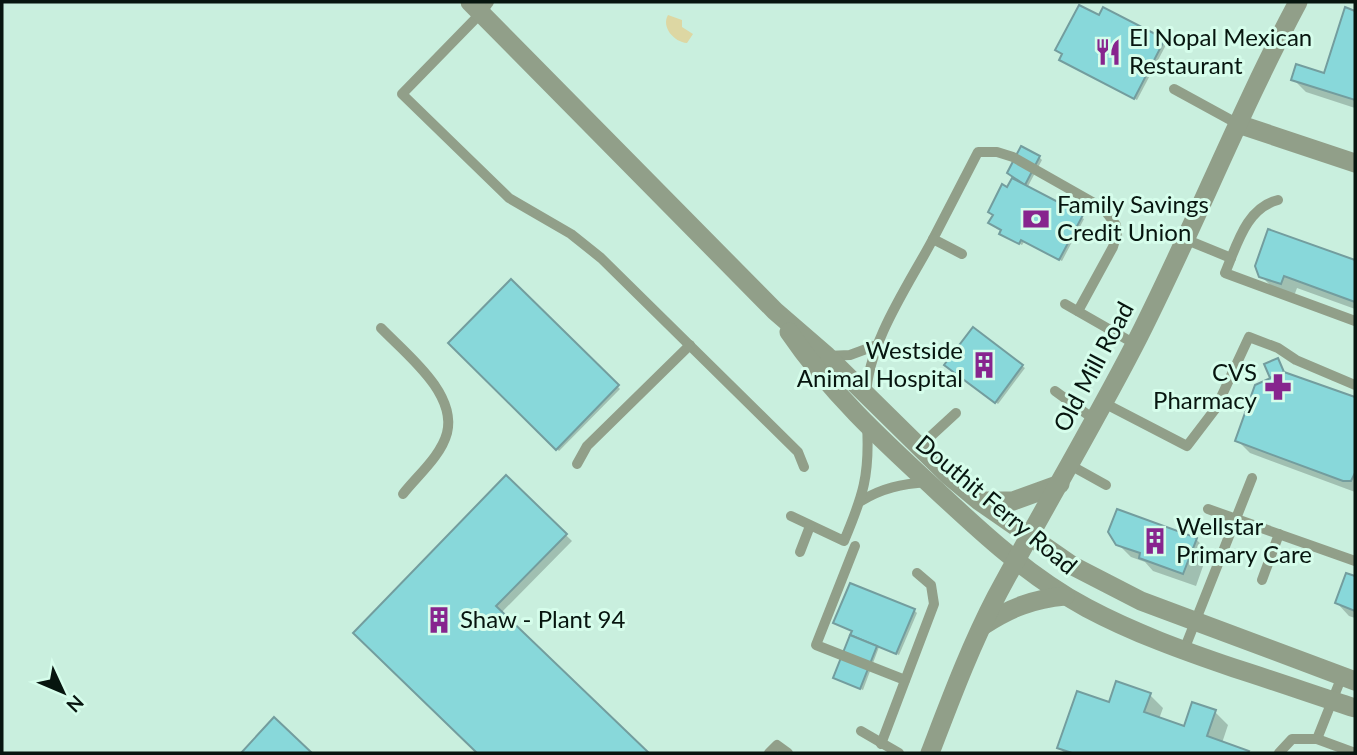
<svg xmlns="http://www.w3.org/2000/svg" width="1357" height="755" viewBox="0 0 1357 755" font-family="Lato,sans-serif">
<rect width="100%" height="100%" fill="#c9efde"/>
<path fill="#ddd7a3" d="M668,15L682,20V27L693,34L687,43C674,42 661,27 668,15Z"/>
<g fill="#0003">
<path d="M1346,9L1355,12V108L1306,92L1293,79L1325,75Z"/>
<path d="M1100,18L1167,43L1137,100L1064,62V55Z"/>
<path d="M1039,157L1042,160L1027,188L1084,219L1062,261L1024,242L1022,245L1004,236L1008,189L1014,177Z"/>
<path d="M1270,231L1355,262V309L1297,288L1294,296L1274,289L1261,276Z"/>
<path d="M511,281L620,389L559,451L450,343Z"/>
<path d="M1022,366L1025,368L998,404L949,367Z"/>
<path d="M1285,374L1355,399V492L1250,453L1237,440Z"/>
<path d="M506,477L572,541L501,613L647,753H479L356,633Z"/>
<path d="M1196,539L1208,552L1196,586L1153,571L1145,562L1131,557L1117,543Z"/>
<path d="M1347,575L1355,578V618L1349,616L1337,603Z"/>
<path d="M914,610L917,613L899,655L879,647L863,690L835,678L853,632L835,623Z"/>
<path d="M1150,695L1163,708L1159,719L1185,729L1215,712L1228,725L1222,743L1250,753H1064L1059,747L1110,704Z"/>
</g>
<g fill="#88d8da" stroke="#739d9e" stroke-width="2">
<path d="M1079,5L1099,15L1103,7L1165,39L1134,99L1059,60L1062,54L1055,50Z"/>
<path d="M1345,7L1355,11V100L1291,80L1296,64L1324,73Z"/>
<path d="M1021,146L1040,156L1025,185L1007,173Z"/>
<path d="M1012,178L1083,215L1059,260L1021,240L1019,244L999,234L1001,230L988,223L993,215L988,212L1002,184L1007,187Z"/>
<path d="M1268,229L1355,260V302L1284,276L1281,284L1259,277L1255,266Z"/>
<path d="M511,279L619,385L556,450L448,343Z"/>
<path d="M973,327L1023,365L995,403L944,365Z"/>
<path d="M1278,358L1284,372L1270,378L1264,364Z"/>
<path d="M1284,372L1355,397V473L1351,481H1343L1235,441L1255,385Z"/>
<path d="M506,475L567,534L496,606L649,753H477L353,633Z"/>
<path d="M1117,509L1197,538L1183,574L1139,558L1140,553L1116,545L1108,532Z"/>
<path d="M1346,573L1355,576V611L1335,603Z"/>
<path d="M850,583L915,609L896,654L850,635L852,631L833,623Z"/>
<path d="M850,635L877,646L860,689L833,678Z"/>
<path d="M1116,681L1151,693L1144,712L1184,726L1192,702L1216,710L1207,736L1249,751L1248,753H1072L1057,748L1077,691L1109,702Z"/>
<path d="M274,717L312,753H241Z"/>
</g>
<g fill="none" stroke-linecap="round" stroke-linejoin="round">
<g stroke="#919f89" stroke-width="10">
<path d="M489,2L481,13L402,94L509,198L571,234L601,258L798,452L804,467"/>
<path d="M1174,89L1238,124"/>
<path d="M1278,200C1246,208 1237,245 1225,273L1355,321"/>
<path d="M1187,240L1231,258"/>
<path d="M962,254L933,239L978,152H997L1013,157L1103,208L1116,225L1117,233L1113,247L1078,311"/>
<path d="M1065,304L1135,344"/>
<path d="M381,328C406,354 457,393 447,433C441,456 417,476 403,494"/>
<path d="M827,356L850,355L877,345"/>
<path d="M1055,391L1095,420"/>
<path d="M866,395C869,341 908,286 933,239"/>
<path d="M1104,403L1187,446L1216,408L1249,337L1278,348L1296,360L1355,385"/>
<path d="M919,447L956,413"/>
<path d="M577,464L587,446L690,345"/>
<path d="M1070,465L1106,485"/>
<path d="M861,501C882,488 902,484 927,482"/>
<path d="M1208,509L1355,561"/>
<path d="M791,516L844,541C863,496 870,475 867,425"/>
<path d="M855,546L816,645L905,680"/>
<path d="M800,552L810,526"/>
<path d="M1262,580L1279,534"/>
<path d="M1184,650L1252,478"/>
<path d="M861,731L899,753"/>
<path d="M1317,739L1342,676"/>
<path d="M881,744L934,604L931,585L917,573"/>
<path d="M769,753L777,745L788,753"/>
<path d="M1279,753L1292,739H1317L1355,753"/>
</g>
<path stroke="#919f89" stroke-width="19" d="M1238,124L1355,163"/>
<g stroke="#919f89" stroke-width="19">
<path d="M470,2L775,311L827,356L949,476L979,501L1073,566L1141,601L1355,681"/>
<path d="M789,332C829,391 881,439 933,487C980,531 1029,577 1087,608C1134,633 1184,651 1234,668C1275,681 1315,695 1355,708"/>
<path d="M980,501H1013L1060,484"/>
<path d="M984,625C1010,608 1033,599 1065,596"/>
<path d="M930,753C950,701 970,647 996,597C1041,513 1090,431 1134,346C1192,233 1238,114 1298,2"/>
</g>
</g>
<defs>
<symbol id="restaurant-bare" viewBox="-9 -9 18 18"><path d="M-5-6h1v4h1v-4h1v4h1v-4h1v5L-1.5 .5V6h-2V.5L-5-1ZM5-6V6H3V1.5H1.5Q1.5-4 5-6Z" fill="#87258e" stroke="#d6fdeb" stroke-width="2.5" paint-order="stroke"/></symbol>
<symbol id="bank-bare" viewBox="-9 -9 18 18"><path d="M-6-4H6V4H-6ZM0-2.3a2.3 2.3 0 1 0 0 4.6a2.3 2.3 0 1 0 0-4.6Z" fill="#87258e" stroke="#d6fdeb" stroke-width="2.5" paint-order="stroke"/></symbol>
<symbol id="building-bare" viewBox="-9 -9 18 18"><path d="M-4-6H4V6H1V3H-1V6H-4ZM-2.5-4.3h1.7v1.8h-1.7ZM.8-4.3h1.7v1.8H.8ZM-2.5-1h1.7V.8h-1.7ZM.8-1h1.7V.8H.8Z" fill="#87258e" stroke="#d6fdeb" stroke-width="2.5" paint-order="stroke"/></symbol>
<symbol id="pharmacy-bare" viewBox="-9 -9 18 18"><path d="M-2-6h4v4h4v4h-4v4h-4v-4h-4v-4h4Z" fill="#87258e" stroke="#d6fdeb" stroke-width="2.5" paint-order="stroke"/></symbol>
</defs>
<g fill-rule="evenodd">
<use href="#restaurant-bare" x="1089" y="33" width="38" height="38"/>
<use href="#bank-bare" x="1017" y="200" width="38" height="38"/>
<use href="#building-bare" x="965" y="346" width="38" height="38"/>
<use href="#pharmacy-bare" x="1259" y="368" width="38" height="38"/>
<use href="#building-bare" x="1136" y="522" width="38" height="38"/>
<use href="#building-bare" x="420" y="601" width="38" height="38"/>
</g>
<g text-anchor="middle" stroke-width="6" stroke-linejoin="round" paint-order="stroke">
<g font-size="24" fill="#07150f" stroke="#d6fdeb" text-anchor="start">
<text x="1129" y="46">El Nopal Mexican<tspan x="1129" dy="28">Restaurant</tspan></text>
<text x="1057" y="213">Family Savings<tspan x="1057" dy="28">Credit Union</tspan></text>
<text x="963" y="359" text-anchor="end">Westside<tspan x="963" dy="28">Animal Hospital</tspan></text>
<text x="1257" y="381" text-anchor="end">CVS<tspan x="1257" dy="28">Pharmacy</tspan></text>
<text x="1176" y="535">Wellstar<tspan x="1176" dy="28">Primary Care</tspan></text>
<text x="460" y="628">Shaw - Plant 94</text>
</g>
<g font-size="24" fill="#07150f" stroke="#d6fdeb">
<text transform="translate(1094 367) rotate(-62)" y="8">Old Mill Road</text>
<text transform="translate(996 505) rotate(40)" y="8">Douthit Ferry Road</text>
</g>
</g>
<rect width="1357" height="755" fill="none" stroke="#07150f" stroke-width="7"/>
<g transform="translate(63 692) rotate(134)" stroke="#d6fdeb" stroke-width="5" paint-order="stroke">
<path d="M0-5L12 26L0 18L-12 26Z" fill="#07150f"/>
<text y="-10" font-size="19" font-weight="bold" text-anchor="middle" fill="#07150f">N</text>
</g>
</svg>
